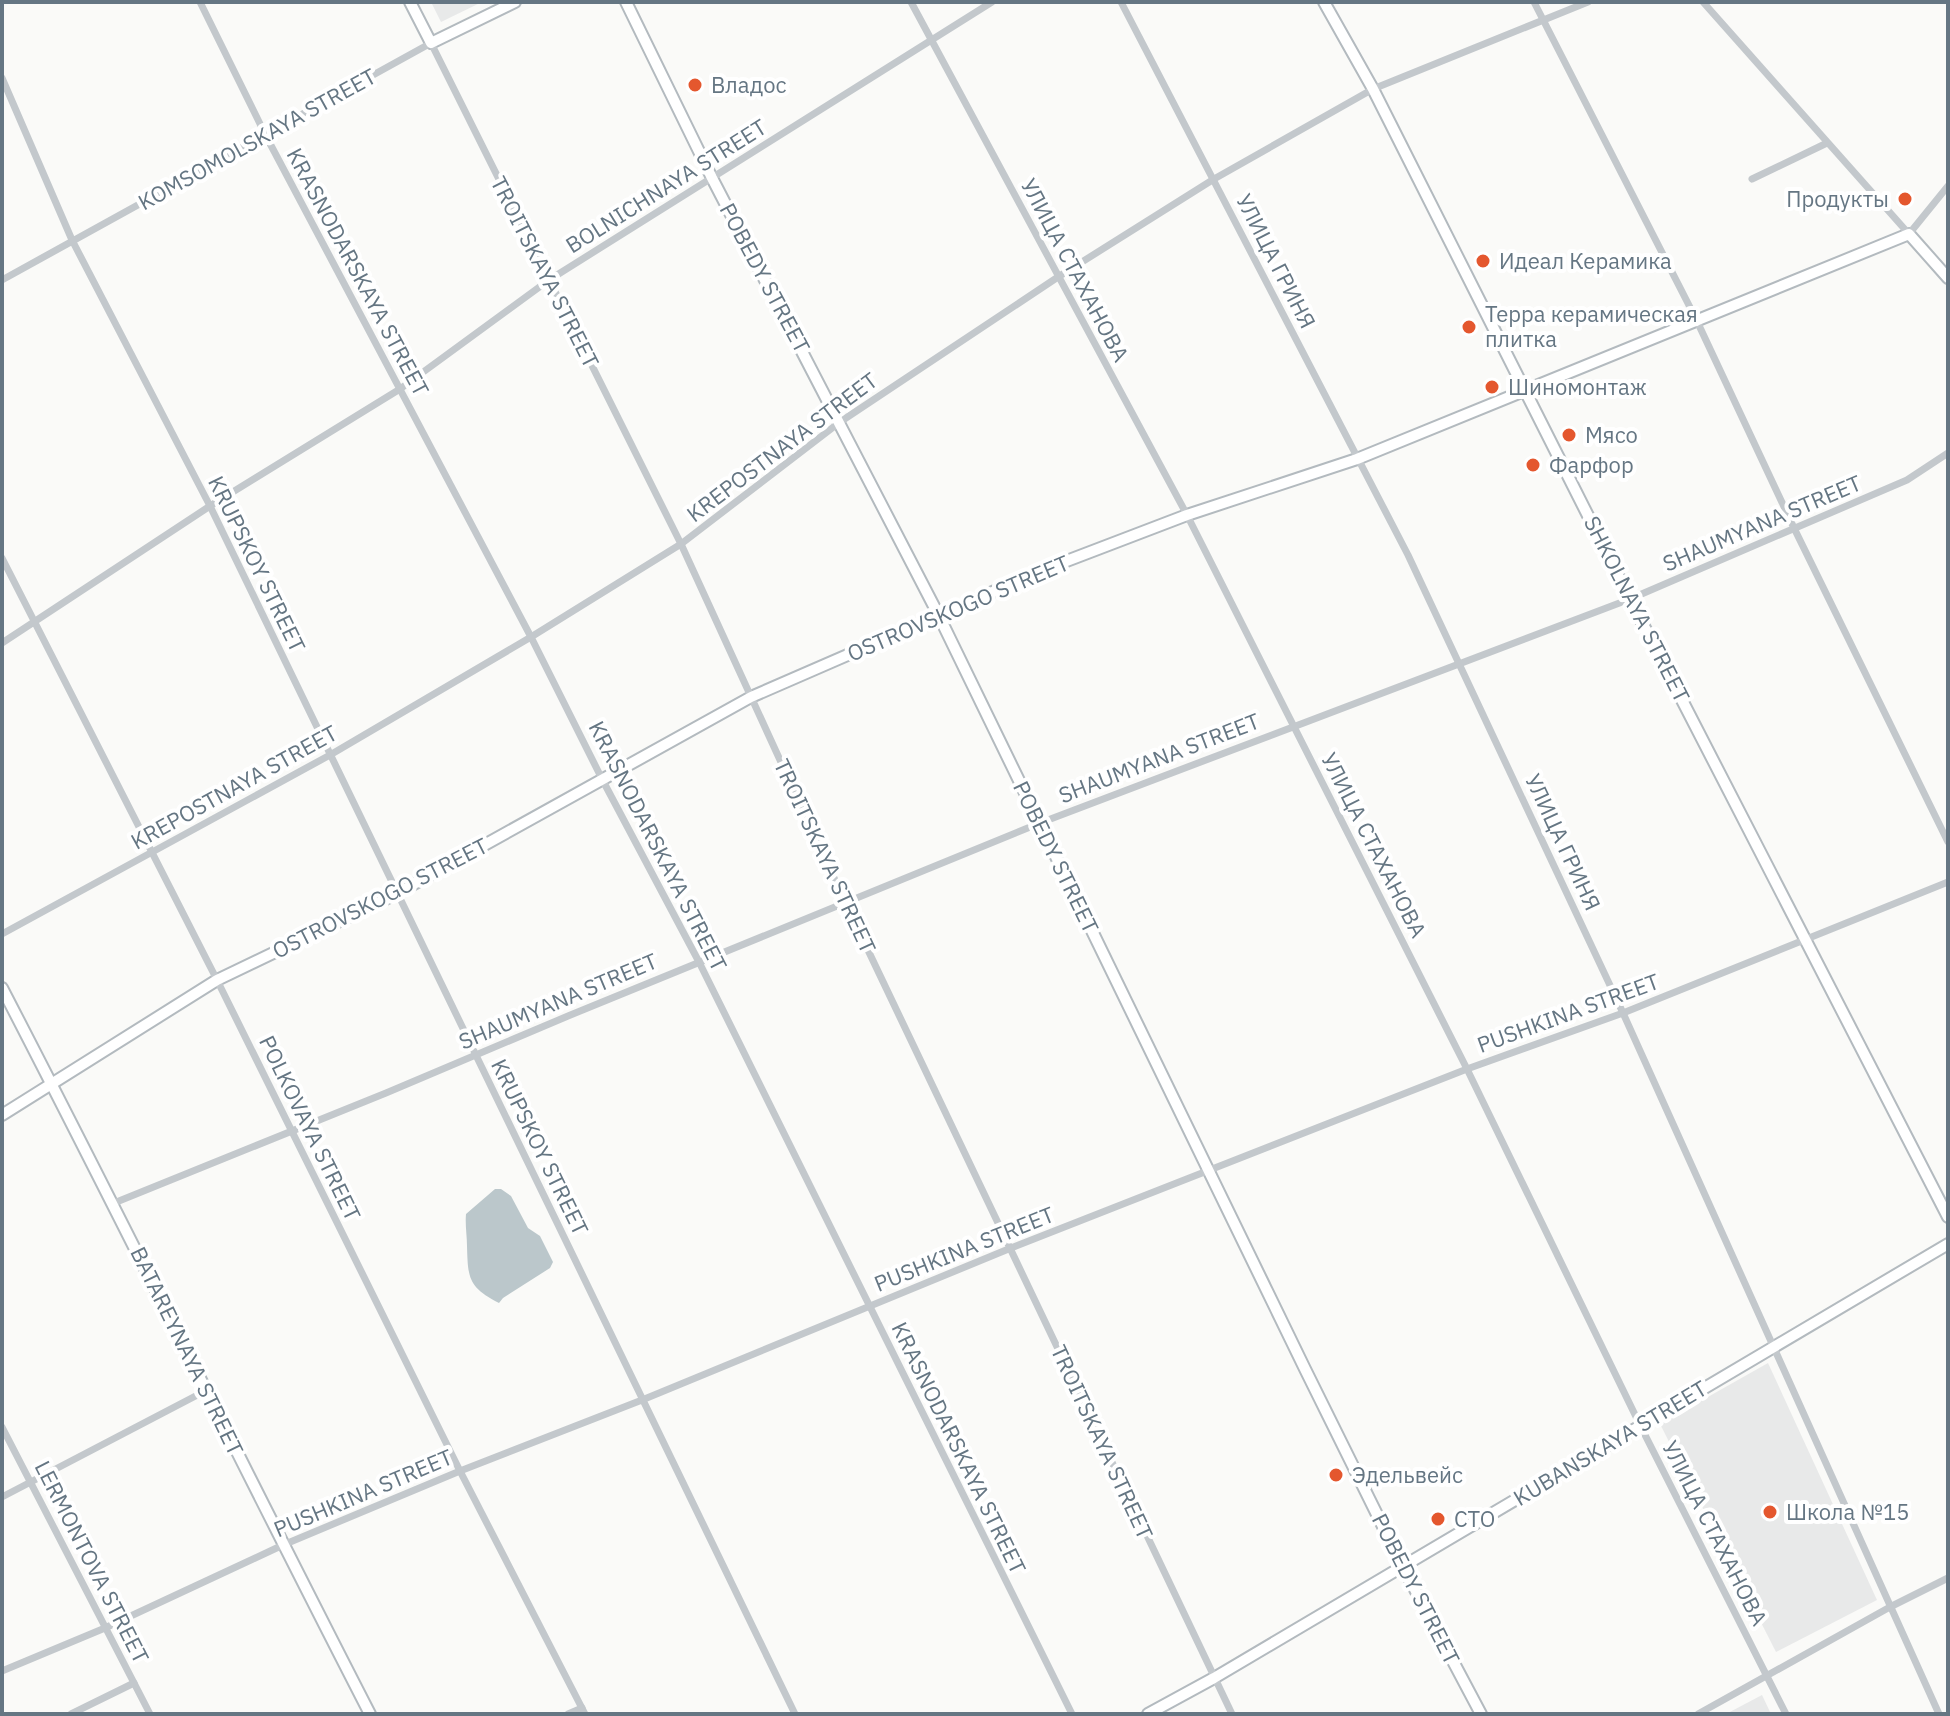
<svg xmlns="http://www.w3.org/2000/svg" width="1950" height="1716" viewBox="0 0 1950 1716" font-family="'IBM Plex Sans',sans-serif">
<rect width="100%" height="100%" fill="#fafaf8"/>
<g fill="#e8e9e9">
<path d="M431,2H482L441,22Z"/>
<path d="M1768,1363L1877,1600L1776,1652L1660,1424Z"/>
<path d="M1762,1695L1771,1714H1726Z"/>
</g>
<path fill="#bbc7cb" d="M495,1189H501L511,1196L528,1228L540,1236L553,1262L550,1268L503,1298L499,1303C468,1287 468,1278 467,1246C467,1236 465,1225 466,1214Z"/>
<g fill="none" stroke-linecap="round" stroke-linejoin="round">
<defs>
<g id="secondary">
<path d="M410,2L431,43L515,2"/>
<path d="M626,2L712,178L938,614L1305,1369L1402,1565L1481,1714"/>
<path d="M1324,2L1373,89L1630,599L1948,1217"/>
<path d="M2,988C127,1229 246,1473 370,1714"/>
<path d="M2,1115L217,980L396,894L751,697L1043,570L1187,515L1357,459L1909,234L1948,278"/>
<path d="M1148,1714L1214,1678L1948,1244"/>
</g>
</defs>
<use href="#secondary" stroke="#b3babf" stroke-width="14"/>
<g stroke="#c3c8cc" stroke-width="7">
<path d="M200,2L266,136L531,637L602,779L699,962L1072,1714"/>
<path d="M911,2L1187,515L1467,1069L1640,1425L1786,1714"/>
<path d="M1121,2L1408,555L1623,1013L1939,1714"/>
<path d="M1534,2L1696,319L1794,528L1948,842"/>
<path d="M1703,2L1909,234L1948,186"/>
<path d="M2,78L72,240L210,506L795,1714"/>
<path d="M1752,179L1827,143"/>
<path d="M2,280L431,43L681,544L846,904L1232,1714"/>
<path d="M2,558L217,980L460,1471L585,1714"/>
<path d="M2,643L210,506L400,389L549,280L992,2"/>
<path d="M2,934L330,755L531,637L681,544L840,422L1058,277L1214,179L1373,89L1588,2"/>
<path d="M114,1203L386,1093L568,1016L1040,823L1630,599L1907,480L1948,453"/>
<path d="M2,1427L150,1714"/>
<path d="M2,1497L207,1390"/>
<path d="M2,1671L105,1628L283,1545L460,1471L642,1400L1011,1248L1467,1069L1623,1013L1948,882"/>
<path d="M71,1714L134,1683"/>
<path d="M568,1714L582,1708"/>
<path d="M1698,1714L1890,1607L1948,1578"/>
</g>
<use href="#secondary" stroke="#fff" stroke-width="10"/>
</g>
<g fill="#e4572e" stroke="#fff" stroke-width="3">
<circle cx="695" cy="85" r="8"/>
<circle cx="1905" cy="199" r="8"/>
<circle cx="1483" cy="261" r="8"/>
<circle cx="1469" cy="327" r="8"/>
<circle cx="1492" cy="387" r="8"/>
<circle cx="1569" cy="435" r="8"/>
<circle cx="1533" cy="465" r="8"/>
<circle cx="1336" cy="1475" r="8"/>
<circle cx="1770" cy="1512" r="8"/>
<circle cx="1438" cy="1519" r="8"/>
</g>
<g text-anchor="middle" stroke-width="8" stroke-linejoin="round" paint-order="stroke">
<g font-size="22" fill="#657683" stroke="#fff" text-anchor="start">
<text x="711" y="93">Владос</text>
<text x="1889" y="207" text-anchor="end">Продукты</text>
<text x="1499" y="269">Идеал Керамика</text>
<text x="1485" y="322">Терра керамическая<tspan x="1485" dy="25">плитка</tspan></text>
<text x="1508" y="395">Шиномонтаж</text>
<text x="1585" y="443">Мясо</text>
<text x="1549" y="473">Фарфор</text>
<text x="1352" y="1483">Эдельвейс</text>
<text x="1786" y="1520">Школа №15</text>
<text x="1454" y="1527">СТО</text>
</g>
<g font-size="22" fill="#657683" stroke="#fff">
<text transform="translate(257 139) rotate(-29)" y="8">KOMSOMOLSKAYA STREET</text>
<text transform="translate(666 186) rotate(-32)" y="8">BOLNICHNAYA STREET</text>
<text transform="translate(1276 261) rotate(63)" y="8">УЛИЦА ГРИНЯ</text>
<text transform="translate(1075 270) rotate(62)" y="8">УЛИЦА СТАХАНОВА</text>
<text transform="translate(358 272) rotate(62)" y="8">KRASNODARSKAYA STREET</text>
<text transform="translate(545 272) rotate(63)" y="8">TROITSKAYA STREET</text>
<text transform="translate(765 278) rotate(62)" y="8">POBEDY STREET</text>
<text transform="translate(782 447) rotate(-37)" y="8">KREPOSTNAYA STREET</text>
<text transform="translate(1762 523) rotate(-23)" y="8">SHAUMYANA STREET</text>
<text transform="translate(257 564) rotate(64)" y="8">KRUPSKOY STREET</text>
<text transform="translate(958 608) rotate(-23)" y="8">OSTROVSKOGO STREET</text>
<text transform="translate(1637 609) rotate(63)" y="8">SHKOLNAYA STREET</text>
<text transform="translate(1159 758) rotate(-21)" y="8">SHAUMYANA STREET</text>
<text transform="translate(234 787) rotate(-29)" y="8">KREPOSTNAYA STREET</text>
<text transform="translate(1563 842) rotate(65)" y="8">УЛИЦА ГРИНЯ</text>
<text transform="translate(1374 845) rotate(63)" y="8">УЛИЦА СТАХАНОВА</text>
<text transform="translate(658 846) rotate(63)" y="8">KRASNODARSKAYA STREET</text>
<text transform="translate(825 856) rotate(65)" y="8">TROITSKAYA STREET</text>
<text transform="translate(1056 857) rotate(64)" y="8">POBEDY STREET</text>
<text transform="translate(380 898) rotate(-27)" y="8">OSTROVSKOGO STREET</text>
<text transform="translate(558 1001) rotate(-23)" y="8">SHAUMYANA STREET</text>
<text transform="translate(1568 1013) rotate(-20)" y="8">PUSHKINA STREET</text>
<text transform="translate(310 1128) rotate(64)" y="8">POLKOVAYA STREET</text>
<text transform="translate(540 1147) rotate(64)" y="8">KRUPSKOY STREET</text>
<text transform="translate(964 1249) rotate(-22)" y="8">PUSHKINA STREET</text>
<text transform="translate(187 1351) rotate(64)" y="8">BATAREYNAYA STREET</text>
<text transform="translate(1102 1442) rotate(65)" y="8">TROITSKAYA STREET</text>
<text transform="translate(1610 1443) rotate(-31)" y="8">KUBANSKAYA STREET</text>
<text transform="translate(959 1448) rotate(64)" y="8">KRASNODARSKAYA STREET</text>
<text transform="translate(363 1493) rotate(-23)" y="8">PUSHKINA STREET</text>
<text transform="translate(1715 1533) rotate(63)" y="8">УЛИЦА СТАХАНОВА</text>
<text transform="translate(92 1562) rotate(63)" y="8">LERMONTOVA STREET</text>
<text transform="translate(1416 1589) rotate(63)" y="8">POBEDY STREET</text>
</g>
</g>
<rect width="1950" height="1716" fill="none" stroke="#657683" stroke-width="8"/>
</svg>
